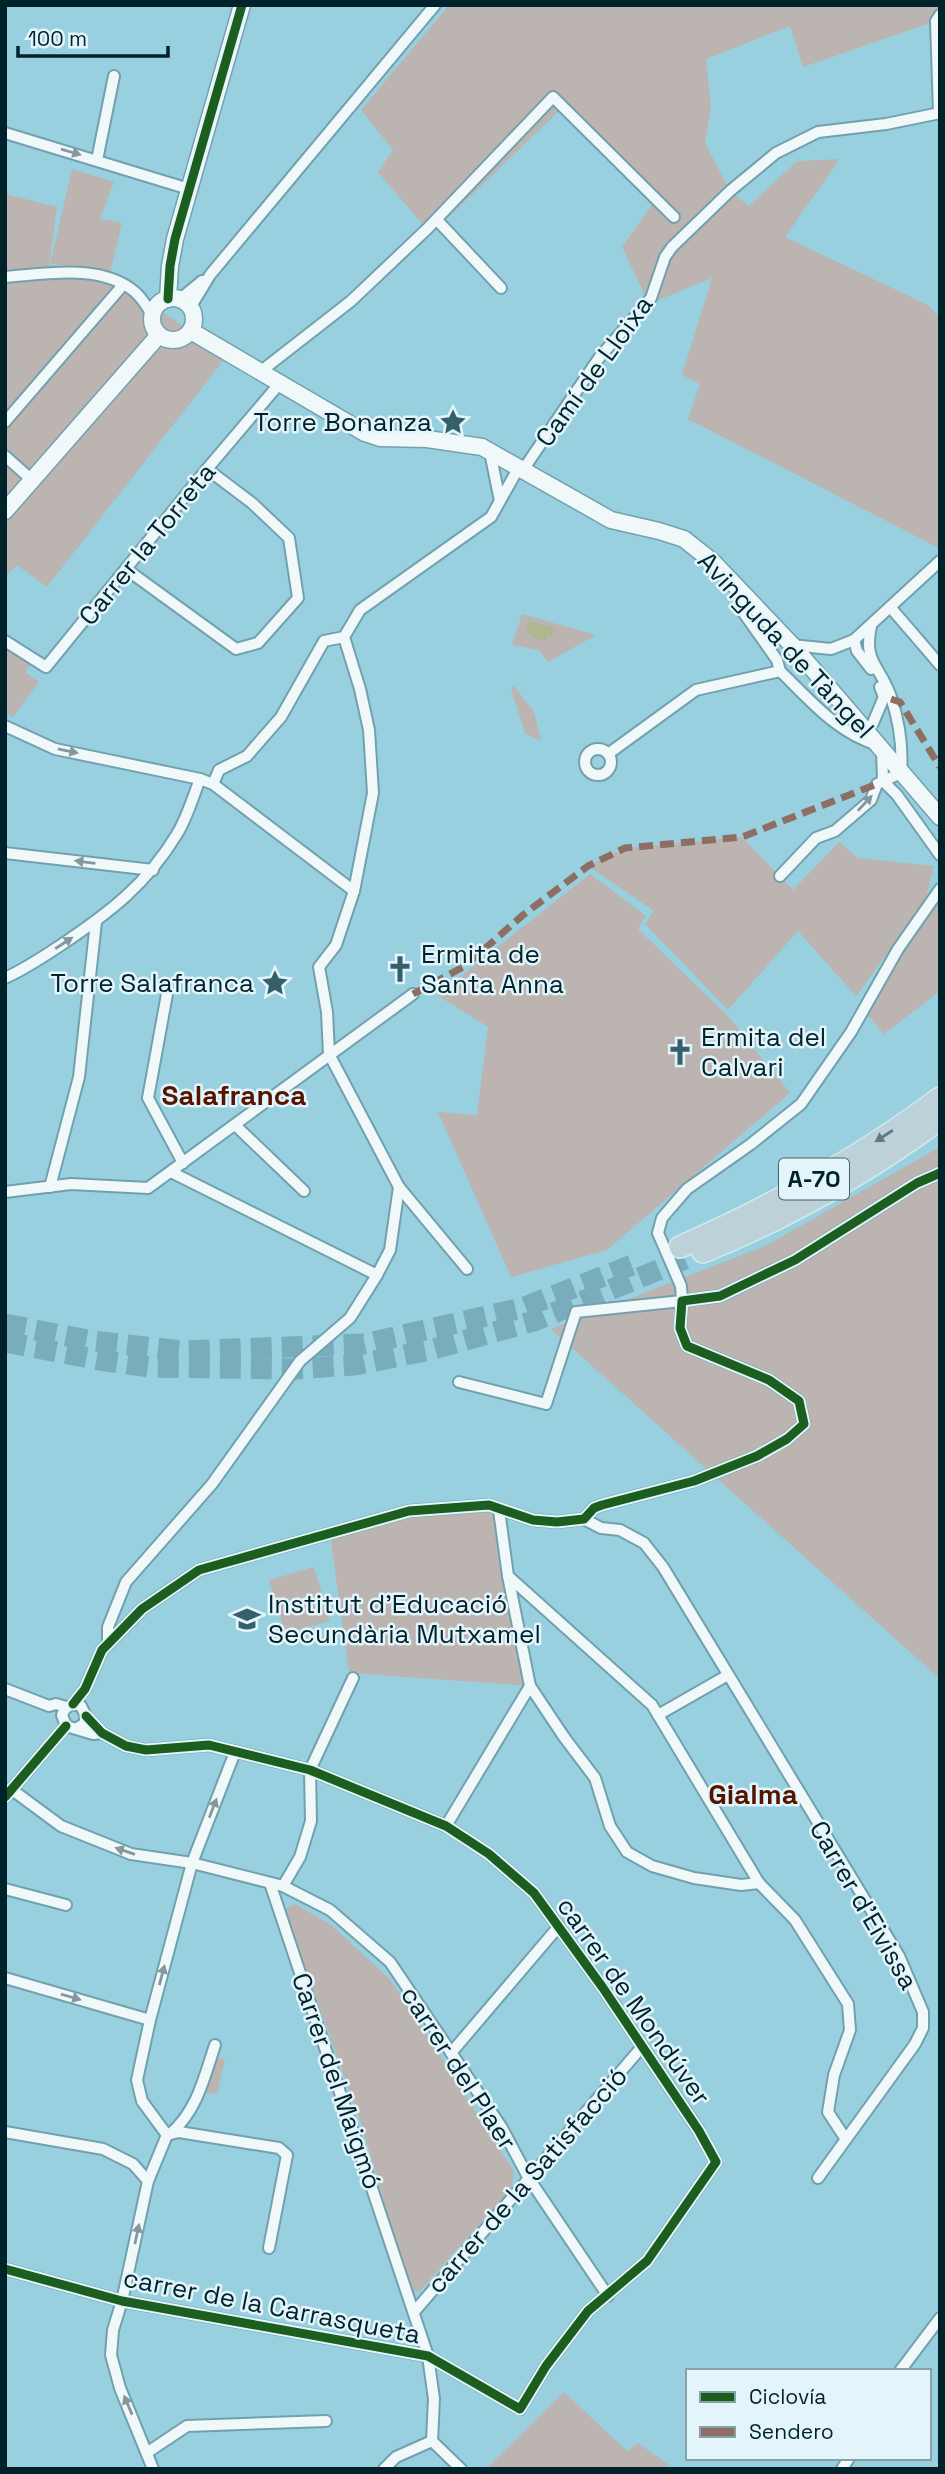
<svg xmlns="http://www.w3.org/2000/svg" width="945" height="2474" viewBox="0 0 945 2474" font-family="'Space Grotesk',sans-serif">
<rect width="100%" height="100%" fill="#98d0e0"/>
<g fill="#bcb4b1">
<path d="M449,5H940V15L936,21L803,67L790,26L706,59L711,108L705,143L730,191L749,206L797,161L840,159L785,237L928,305L940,318V544L937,547L688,419L700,384L682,375L712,278L649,304L622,247L654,202L560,110L431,234L378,172L393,150L361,110Z"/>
<path d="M72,169L114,182L100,219L122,223L110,273L91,268L50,264Z"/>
<path d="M5,194L57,207L49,265L82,268L117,278L113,297L123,285L135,292L226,357L47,587L17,565L5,577Z"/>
<path d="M522,614L596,635L548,662L539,650L512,645Z"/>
<path d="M5,641L34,660L25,672L39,682L13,717L5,714Z"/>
<path d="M513,685L534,712L541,741L525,733L511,689Z"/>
<path d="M742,837L793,890L839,842L858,858L934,866L925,902L856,996L798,931L728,1010L645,924L654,911L588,866L625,848Z"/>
<path d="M590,874L646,916L638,929L728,1016L790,1093L607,1250L511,1277L438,1112L477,1115L488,1027L437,995Z"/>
<path d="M940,895V991L884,1034L863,1010Z"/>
<path d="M940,1147V1679L551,1329L765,1246Z"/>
<path d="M489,1505L499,1510L530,1686L349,1673L330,1534L409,1511Z"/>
<path d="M314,1567L330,1621L285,1634L269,1580Z"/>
<path d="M295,1904L331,1925L388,1977L410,2009L514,2171L512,2188L419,2292L410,2290L360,2120L284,1909Z"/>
<path d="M213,2057L225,2059L217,2094L206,2093Z"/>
<path d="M564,2392L627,2451L638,2443L669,2465L665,2469H486Z"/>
</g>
<path fill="#aeb78d" d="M529,621L554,628L552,637L547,636L545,641L531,637V635L526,633Z"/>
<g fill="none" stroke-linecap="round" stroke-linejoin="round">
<g stroke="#7aadbc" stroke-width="21" stroke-dasharray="21 10" stroke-linecap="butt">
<path d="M5,1324L92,1341L184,1351L364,1344L522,1308L635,1264"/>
<path d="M5,1342L100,1360L148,1367L294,1369L355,1365L430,1350L534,1321L685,1259"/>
</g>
<defs>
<g id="street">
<path d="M939,113L936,21L940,15"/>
<path d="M5,133L189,189"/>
<path d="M97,160L114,76"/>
<path d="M437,220L501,288"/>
<path d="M5,277C46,274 101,263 135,292C142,298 147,307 152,314"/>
<path d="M180,299L202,281"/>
<path d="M190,308L210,275L435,5"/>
<path d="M260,372L351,301L427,229L553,97L674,217"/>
<path d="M5,422L123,285"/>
<path d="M490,452L500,501"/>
<path d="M5,456L33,481"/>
<path d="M523,470L599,358L651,298L665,257L672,247L730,191L776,153L818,132L886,124L940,113"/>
<path d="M126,569L236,649L258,643L298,598L289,538L252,503L207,469"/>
<path d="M744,594L741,609L777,660L780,671C810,700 837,733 878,745"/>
<path d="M891,608L940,665"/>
<path d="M854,640L857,651L871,669"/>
<path d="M5,641L46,667L207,469L280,383"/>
<path d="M792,645L831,649L854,640L940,561"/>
<path d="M873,723L884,697L880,687"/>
<path d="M5,726L55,749L200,779L213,784L354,891"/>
<circle cx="598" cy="762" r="13"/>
<path d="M882,750L883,781"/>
<path d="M608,754L696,690L780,671"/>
<path d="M883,781L897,795L940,855"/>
<path d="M213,784L219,770L247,756L281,717L324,641L344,637"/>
<path d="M5,853L153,870"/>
<path d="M780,876L816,838L835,831L871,800L877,784L901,773C903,747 899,721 891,697C880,665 863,663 871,626"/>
<path d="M5,978C25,969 43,957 61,945C109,913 147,884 177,834C187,818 193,797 200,779"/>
<path d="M167,994L148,1098L183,1163"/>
<path d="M235,1125L304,1191"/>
<path d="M171,1172L377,1275"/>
<path d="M50,1187L79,1077L96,922"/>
<path d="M5,1192L71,1184L148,1188L413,994"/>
<path d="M467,1269L399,1187L329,1054L327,1012L319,967L336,945L354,891L373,793L369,730L360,689L344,637L360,610L491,517L519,467"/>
<path d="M459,1382L546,1404L576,1312L682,1301L681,1286L658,1233L662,1218L687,1189L751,1144L801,1104L851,1032L898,949L940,889"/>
<path d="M499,1510L508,1576L652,1705L759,1883L795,1920L848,2004L850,2030L834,2075L828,2112L845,2138"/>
<path d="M584,1519L601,1528L620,1530L644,1543L663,1567L899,1956L923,2012V2028L915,2044L818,2178"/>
<path d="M508,1576L530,1686L564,1737L595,1778L610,1826L627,1852L652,1866L694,1878L741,1885L759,1883"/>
<path d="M108,1644V1627L126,1582L212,1484L300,1361L350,1318L377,1275L390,1250L399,1187"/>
<path d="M5,1689L49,1706L56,1704L66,1707"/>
<path d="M73,1704L85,1689L102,1650L108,1644L142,1609L199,1570L409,1511L489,1505L533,1520L557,1522L584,1519L594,1508L602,1505L694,1481L757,1456L787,1439L804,1424L799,1401L769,1380L687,1346L680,1328L682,1301L720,1296L795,1260L917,1183L940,1173"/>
<path d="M658,1715L728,1675"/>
<path d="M77,1728L84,1724L86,1716L81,1706C72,1703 65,1706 62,1715L66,1726L93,1734L102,1733"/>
<path d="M11,1789L61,1826L131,1854L192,1863L283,1886L330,1910L390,1962L502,2128L528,2177L608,2296"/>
<path d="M5,1797L66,1726"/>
<path d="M446,1826L530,1686"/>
<path d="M270,1883L428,2356L434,2399L432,2441L396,2457L384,2469"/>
<path d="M283,1886L300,1857L311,1821L310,1770L353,1678"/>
<path d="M5,1889L66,1905"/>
<path d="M5,1978L150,2020"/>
<path d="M451,2053L559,1926"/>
<path d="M5,2132L103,2149L133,2164L148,2181"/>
<path d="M170,2134C197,2111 204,2078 215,2045"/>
<path d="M167,2135L179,2132L279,2148L287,2155L269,2248"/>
<path d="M5,2269L122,2301L428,2356L520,2409L546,2366L588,2311L647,2261L716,2162L699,2131L603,1988L534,1893L489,1854L446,1826L310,1770L209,1745L146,1750L126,1746L102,1733L86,1716"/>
<path d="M414,2312L641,2048"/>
<path d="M900,2371L940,2318"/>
<path d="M432,2441L461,2469"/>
<path d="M148,2452L187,2426L326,2421"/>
<path d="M153,2469L120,2388L111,2355L113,2330L122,2301L148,2181L167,2135L142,2101L137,2080L150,2020L192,1863L235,1752"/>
<path d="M842,2469L849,2458"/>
</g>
<g id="secondary">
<circle cx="173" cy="319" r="21"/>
<path d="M168,299L170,266L175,239L242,5"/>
<path d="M191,331L365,433L380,438L427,439L482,447L611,520L659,531L684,539L713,562L792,645L940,817"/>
<path d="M5,511L159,335"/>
</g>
<g id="highway">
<path d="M680,1247C771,1207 860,1158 940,1098"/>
<path d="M703,1252C787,1218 868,1172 940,1119"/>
</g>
</defs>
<use href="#street" stroke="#72a1ae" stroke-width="14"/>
<use href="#secondary" stroke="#72a1ae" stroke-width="19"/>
<use href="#highway" stroke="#d1eaf1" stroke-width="24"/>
<use href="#street" stroke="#f0f8fa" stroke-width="10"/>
<use href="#secondary" stroke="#f0f8fa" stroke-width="16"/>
<use href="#highway" stroke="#bcd2d8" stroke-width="21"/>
<g stroke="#8d6e63" stroke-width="7" stroke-dasharray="14 7" stroke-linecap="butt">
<path d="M891,699L900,702L940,767"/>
<path d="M413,994L465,966L523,915L588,866L625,848L742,837L877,784"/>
</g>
<defs>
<g id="cycleway">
<path d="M168,299L170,266L175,239L242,5"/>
<path d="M73,1704L85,1689L102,1650L108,1644L142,1609L199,1570L409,1511L489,1505L533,1520L557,1522L584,1519L594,1508L602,1505L694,1481L757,1456L787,1439L804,1424L799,1401L769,1380L687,1346L680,1328L682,1301L720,1296L795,1260L917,1183L940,1173"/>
<path d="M5,1797L66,1726"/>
<path d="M5,2269L122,2301L428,2356L520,2409L546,2366L588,2311L647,2261L716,2162L699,2131L603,1988L534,1893L489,1854L446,1826L310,1770L209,1745L146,1750L126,1746L102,1733L86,1716"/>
</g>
</defs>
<use href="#cycleway" stroke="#e3f5fb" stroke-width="13"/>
<use href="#cycleway" stroke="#1b5e20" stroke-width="9"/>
</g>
<defs><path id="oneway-solid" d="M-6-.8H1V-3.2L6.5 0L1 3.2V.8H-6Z" transform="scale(1.75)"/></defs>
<g fill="#84989d">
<use href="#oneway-solid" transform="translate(71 152) rotate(16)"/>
<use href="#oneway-solid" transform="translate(68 751) rotate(12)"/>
<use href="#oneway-solid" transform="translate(865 803) rotate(-47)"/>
<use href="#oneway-solid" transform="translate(85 862) rotate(-173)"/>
<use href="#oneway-solid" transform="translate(64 943) rotate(-33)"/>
<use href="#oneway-solid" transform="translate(213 1808) rotate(-69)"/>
<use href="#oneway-solid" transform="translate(125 1851) rotate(-161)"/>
<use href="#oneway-solid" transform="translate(162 1975) rotate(-75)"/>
<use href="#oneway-solid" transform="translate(71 1997) rotate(16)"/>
<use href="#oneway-solid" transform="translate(137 2234) rotate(-78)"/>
<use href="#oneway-solid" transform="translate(128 2405) rotate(-113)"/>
</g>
<use fill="#5e7a82" href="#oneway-solid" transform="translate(884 1136) rotate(147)"/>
<defs>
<symbol id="sight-bare" viewBox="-9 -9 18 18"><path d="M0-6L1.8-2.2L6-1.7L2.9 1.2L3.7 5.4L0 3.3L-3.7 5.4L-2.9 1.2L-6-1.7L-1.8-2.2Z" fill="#355f6a" stroke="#e3f5fb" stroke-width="2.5" paint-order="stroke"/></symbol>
<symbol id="church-bare" viewBox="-9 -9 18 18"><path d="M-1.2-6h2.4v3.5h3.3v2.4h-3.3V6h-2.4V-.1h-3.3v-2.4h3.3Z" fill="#355f6a" stroke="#e3f5fb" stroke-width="2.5" paint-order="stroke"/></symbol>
<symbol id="school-bare" viewBox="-9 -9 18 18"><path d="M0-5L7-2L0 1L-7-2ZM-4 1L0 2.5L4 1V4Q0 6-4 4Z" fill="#355f6a" stroke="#e3f5fb" stroke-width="2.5" paint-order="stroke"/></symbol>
</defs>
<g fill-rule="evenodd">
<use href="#sight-bare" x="434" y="403" width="38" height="38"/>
<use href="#church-bare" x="381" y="950" width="38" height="38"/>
<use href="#sight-bare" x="256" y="964" width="38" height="38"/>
<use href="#church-bare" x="661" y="1033" width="38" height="38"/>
<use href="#school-bare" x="228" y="1600" width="38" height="38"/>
</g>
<g text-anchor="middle" stroke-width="5" stroke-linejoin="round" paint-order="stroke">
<rect fill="#e3f5fb" stroke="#446169" stroke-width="2" x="779" y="1158.5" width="70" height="41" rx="5"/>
<g font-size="24" font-weight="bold" fill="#00222b">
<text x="814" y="1187">A-70</text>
</g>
<g font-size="26" fill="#00222b" stroke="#e3f5fb">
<text transform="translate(594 371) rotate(-54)" y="9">Camí de Lloixa</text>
<text transform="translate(147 544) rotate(-51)" y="9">Carrer la Torreta</text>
<text transform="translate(786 645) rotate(47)" y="9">Avinguda de Tàngel</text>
<text transform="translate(864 1905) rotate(60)" y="9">Carrer d'Eivissa</text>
<text transform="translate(634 2001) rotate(55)" y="9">carrer de Mondúver</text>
<text transform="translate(459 2068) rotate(57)" y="9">carrer del Plaer</text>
<text transform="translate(337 2081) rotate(71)" y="9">Carrer del Maigmó</text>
<text transform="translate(527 2180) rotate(-49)" y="9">carrer de la Satisfacció</text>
<text transform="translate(272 2306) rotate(11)" y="9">carrer de la Carrasqueta</text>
</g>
<g font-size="26" fill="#00222b" stroke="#e3f5fb" text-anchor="start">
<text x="432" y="431" text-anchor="end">Torre Bonanza</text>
<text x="421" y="963">Ermita de<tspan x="421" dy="30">Santa Anna</tspan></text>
<text x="254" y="992" text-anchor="end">Torre Salafranca</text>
<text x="701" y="1046">Ermita del<tspan x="701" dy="30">Calvari</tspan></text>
<text x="268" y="1613">Institut d'Educació<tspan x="268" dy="30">Secundària Mutxamel</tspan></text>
</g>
<g font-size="28" font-weight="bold" fill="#541400" stroke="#e3f5fb">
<text x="234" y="1105">Salafranca</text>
<text x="753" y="1804">Gialma</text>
</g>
</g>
<rect width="945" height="2474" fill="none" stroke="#00222b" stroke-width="14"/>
<rect x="686" y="2369" width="245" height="91" fill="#e3f5fb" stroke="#88a1a8" stroke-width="2"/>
<rect x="700" y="2392" width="35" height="10" fill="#1b5e20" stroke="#88a1a8" stroke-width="2"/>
<text x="749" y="2404" font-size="21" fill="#00222b">Ciclovía</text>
<rect x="700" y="2427" width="35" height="10" fill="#8d6e63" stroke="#88a1a8" stroke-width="2"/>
<text x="749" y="2439" font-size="21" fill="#00222b">Sendero</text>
<path d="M18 46v10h150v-10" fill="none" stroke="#00222b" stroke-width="3.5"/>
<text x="28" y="46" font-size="21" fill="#00222b" stroke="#e3f5fb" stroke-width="5" paint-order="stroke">100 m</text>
</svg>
